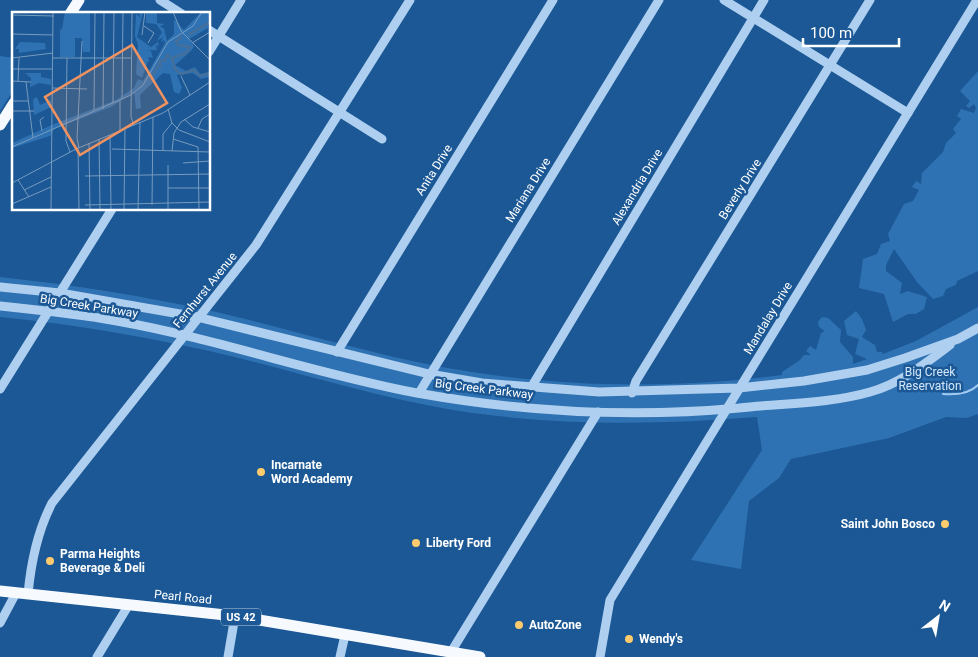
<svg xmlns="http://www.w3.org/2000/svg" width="978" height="657" viewBox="0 0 978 657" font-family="Roboto,sans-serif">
<rect width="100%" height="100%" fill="#1b5895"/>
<g fill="#2f72b3">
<path d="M0,56L14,58V89L0,111Z"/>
<path d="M978,71V271L957,281L956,285L946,289L943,296L933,299L917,282L894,249L886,265V271L902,283L900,294L908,291L927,297L924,309L916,314H908L893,322L884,294L859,288L863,259L877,254L881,244L890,241L888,234L904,204L913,201L919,190L912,187L916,181L921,184L922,173L943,152L946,143L956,133L953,129L961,119L957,116L961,109L974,113L976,108L974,104L969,108L966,106L970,101L960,91Z"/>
<path d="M0,277C73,285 145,296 216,312C302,332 385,359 472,372C574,388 680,388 782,375V372L800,360L804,355H811L806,351L810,346L816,350L821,333L825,331L819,327L818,322L822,317L828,318L841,330L840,342L853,357V364L867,359L855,354L859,339L847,335L844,321L856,311L862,319L866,330L862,337L875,345L877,352H882L883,354L916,341L978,307V414L967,418L946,417L889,438L791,459L779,478L749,501L741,569L691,560L762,450L757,417C655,425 553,426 453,410C380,398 310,376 239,358C160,339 81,325 0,317Z"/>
</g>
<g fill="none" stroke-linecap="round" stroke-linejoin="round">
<path stroke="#a1cbf1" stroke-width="2" d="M943,394C955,395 969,394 978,385"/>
<g stroke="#aecfef" stroke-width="9">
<path d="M160,0L182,14"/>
<path d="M724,0L908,113"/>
<path d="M209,30L382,139"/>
<path d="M209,52L241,0"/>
<path d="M0,287L60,293L197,317L429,374L482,383L599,392L739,388L804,381L867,370L905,358L958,339L978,328"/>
<path d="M0,306C39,310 78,314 117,321C218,339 316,374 417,393C523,412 632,418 739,408C782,403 828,404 870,392C900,384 926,363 950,345"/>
<path d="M337,352L553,0"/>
<path d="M532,386L764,0"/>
<path d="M0,389L112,209"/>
<path d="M419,393L659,0"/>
<path d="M632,393L636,381L870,0"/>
<path d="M28,594C31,562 37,532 52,503L256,245L410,0"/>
<path d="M0,623L16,593"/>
<path d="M451,652L598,412"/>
<path d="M97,657L128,606"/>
<path d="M228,657L235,616"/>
<path d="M340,657L345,635"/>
<path d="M600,657L610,600L977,0"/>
</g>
<g stroke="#f6faff" stroke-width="11">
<path d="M70,14L79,0"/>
<path d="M0,125L14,103"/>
<path d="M0,591L235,616L480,657"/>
</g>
</g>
<g fill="#ffcb6c" stroke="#1b5895" stroke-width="2">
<circle cx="261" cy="472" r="5"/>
<circle cx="945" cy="524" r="5"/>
<circle cx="416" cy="543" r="5"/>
<circle cx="50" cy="561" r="5"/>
<circle cx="519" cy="625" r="5"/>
<circle cx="629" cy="639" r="5"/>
</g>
<g text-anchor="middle" stroke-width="5" stroke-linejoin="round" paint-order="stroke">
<rect fill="#1b5895" stroke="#bbcddf" stroke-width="1" x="221" y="608.5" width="40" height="17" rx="4"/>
<g font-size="11" font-weight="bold" fill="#fff">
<text x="241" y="621">US 42</text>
</g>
<g font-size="12" fill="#fff" stroke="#1b5895">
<text transform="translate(434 170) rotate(-58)" y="4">Anita Drive</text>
<text transform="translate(637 187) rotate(-59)" y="4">Alexandria Drive</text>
<text transform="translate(740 189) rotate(-58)" y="4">Beverly Drive</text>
<text transform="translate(528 190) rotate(-58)" y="4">Mariana Drive</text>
<text transform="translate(205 290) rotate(-51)" y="4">Fernhurst Avenue</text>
<text transform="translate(89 306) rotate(9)" y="4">Big Creek Parkway</text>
<text transform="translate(768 318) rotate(-59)" y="4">Mandalay Drive</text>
<text transform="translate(484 389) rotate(7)" y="4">Big Creek Parkway</text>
<text transform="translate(183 597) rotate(6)" y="4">Pearl Road</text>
</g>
<g font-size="12" fill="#d4e8fb" stroke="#1b5895">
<text x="930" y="376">Big Creek<tspan x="930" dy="14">Reservation</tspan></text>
</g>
<g font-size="12" font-weight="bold" fill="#fff" stroke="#1b5895" text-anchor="start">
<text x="271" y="469">Incarnate<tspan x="271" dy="14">Word Academy</tspan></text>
<text x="935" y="528" text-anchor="end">Saint John Bosco</text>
<text x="426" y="547">Liberty Ford</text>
<text x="60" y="558">Parma Heights<tspan x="60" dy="14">Beverage &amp; Deli</tspan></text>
<text x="529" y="629">AutoZone</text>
<text x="639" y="643">Wendy's</text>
</g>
</g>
<g transform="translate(12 12)">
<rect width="198" height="198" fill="#1b5895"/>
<path d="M53,0H78V40H71L70,26H63V45H48V18L50,17ZM131,0L125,25L139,35L146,30L147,34L144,33L145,38H135L139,39L141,46L136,45L138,50L136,49L130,66L124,62L126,33L123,24L124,2L129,6L127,2ZM134,0H145V11L152,12L148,15L152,16L155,29L162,22V7L172,18L189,0H197L196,16L177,27L182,34L180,38L163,53L174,59L183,55L188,62L197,60V65L189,67L181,61L165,63L170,76L167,82L162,80L158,62L151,61L128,83L129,96L124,97L122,81L99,95L42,117L38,124L0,136V131L42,112L104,88L122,76L126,67L131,69L153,31L152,28L149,30L151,25L145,29L150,20L144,12L134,11ZM8,30L33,31L34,37L7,41V37H3ZM13,61H29V65L39,67V73L27,71L18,75L19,66ZM25,85L28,93L39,88V95L22,103L21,87Z" fill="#2f72b3"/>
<path fill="none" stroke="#446f9a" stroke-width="2.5" d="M176,23L198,10M170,24L164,30L166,33L178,35L174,41L160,46L163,57L169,62L182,58L188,64L198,61M138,69L145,55H149L147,50L153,48L155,43L159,45"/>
<path fill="none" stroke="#769bbf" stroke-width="1" d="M120,0L119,105L122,113M161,0L169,19L198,48M0,3L42,4M132,14L142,21L136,31M0,22L41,23M130,23L133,0M180,31L198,20M0,46L41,41M41,46H120M55,46L54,129L58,140M0,57H40M169,64L178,83M0,69L19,70M6,69L7,46M14,70L21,126M40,76L75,77M110,86L111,0M0,89H16M101,91L102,0M91,97L92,0M156,97L160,111L167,118L198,130M82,98L83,0M0,99H22M172,107L181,115L198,120M186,116L190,107L198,102M108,118V89M30,119L28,108L32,105M98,123L99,197M87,127L88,197M161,127L186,135L187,197M77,131L78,197M0,135L119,83L131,73L156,30L181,14L190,0M66,136L67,197M67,136L65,126L70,29M100,137L198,140M151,139V122L160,111M160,139L162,121L169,110L198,92M171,151L198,149M156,153V197M73,164L198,162M6,168L17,185M0,171L64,137L151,101L198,70M156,176H198M12,178L39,165M0,192L39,175M73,193L198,190M140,193L141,105M39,197L41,0M112,197L113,116M126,197L128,110"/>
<path fill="#f09361" fill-opacity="0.15" stroke="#f09361" stroke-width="2.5" d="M120,33L155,91L68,143L33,85Z"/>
<rect width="198" height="198" fill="none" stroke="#fff" stroke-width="2.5"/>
</g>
<g transform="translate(938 617) rotate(31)" stroke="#1b5895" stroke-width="4" paint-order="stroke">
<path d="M0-4L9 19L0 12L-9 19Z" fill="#ffffff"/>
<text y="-8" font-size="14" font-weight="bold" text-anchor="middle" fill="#ffffff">N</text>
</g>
<path d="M803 38v8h96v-8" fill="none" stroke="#ffffff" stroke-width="2.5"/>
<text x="810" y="38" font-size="15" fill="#ffffff" stroke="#1b5895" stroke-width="4" paint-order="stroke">100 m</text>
</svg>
